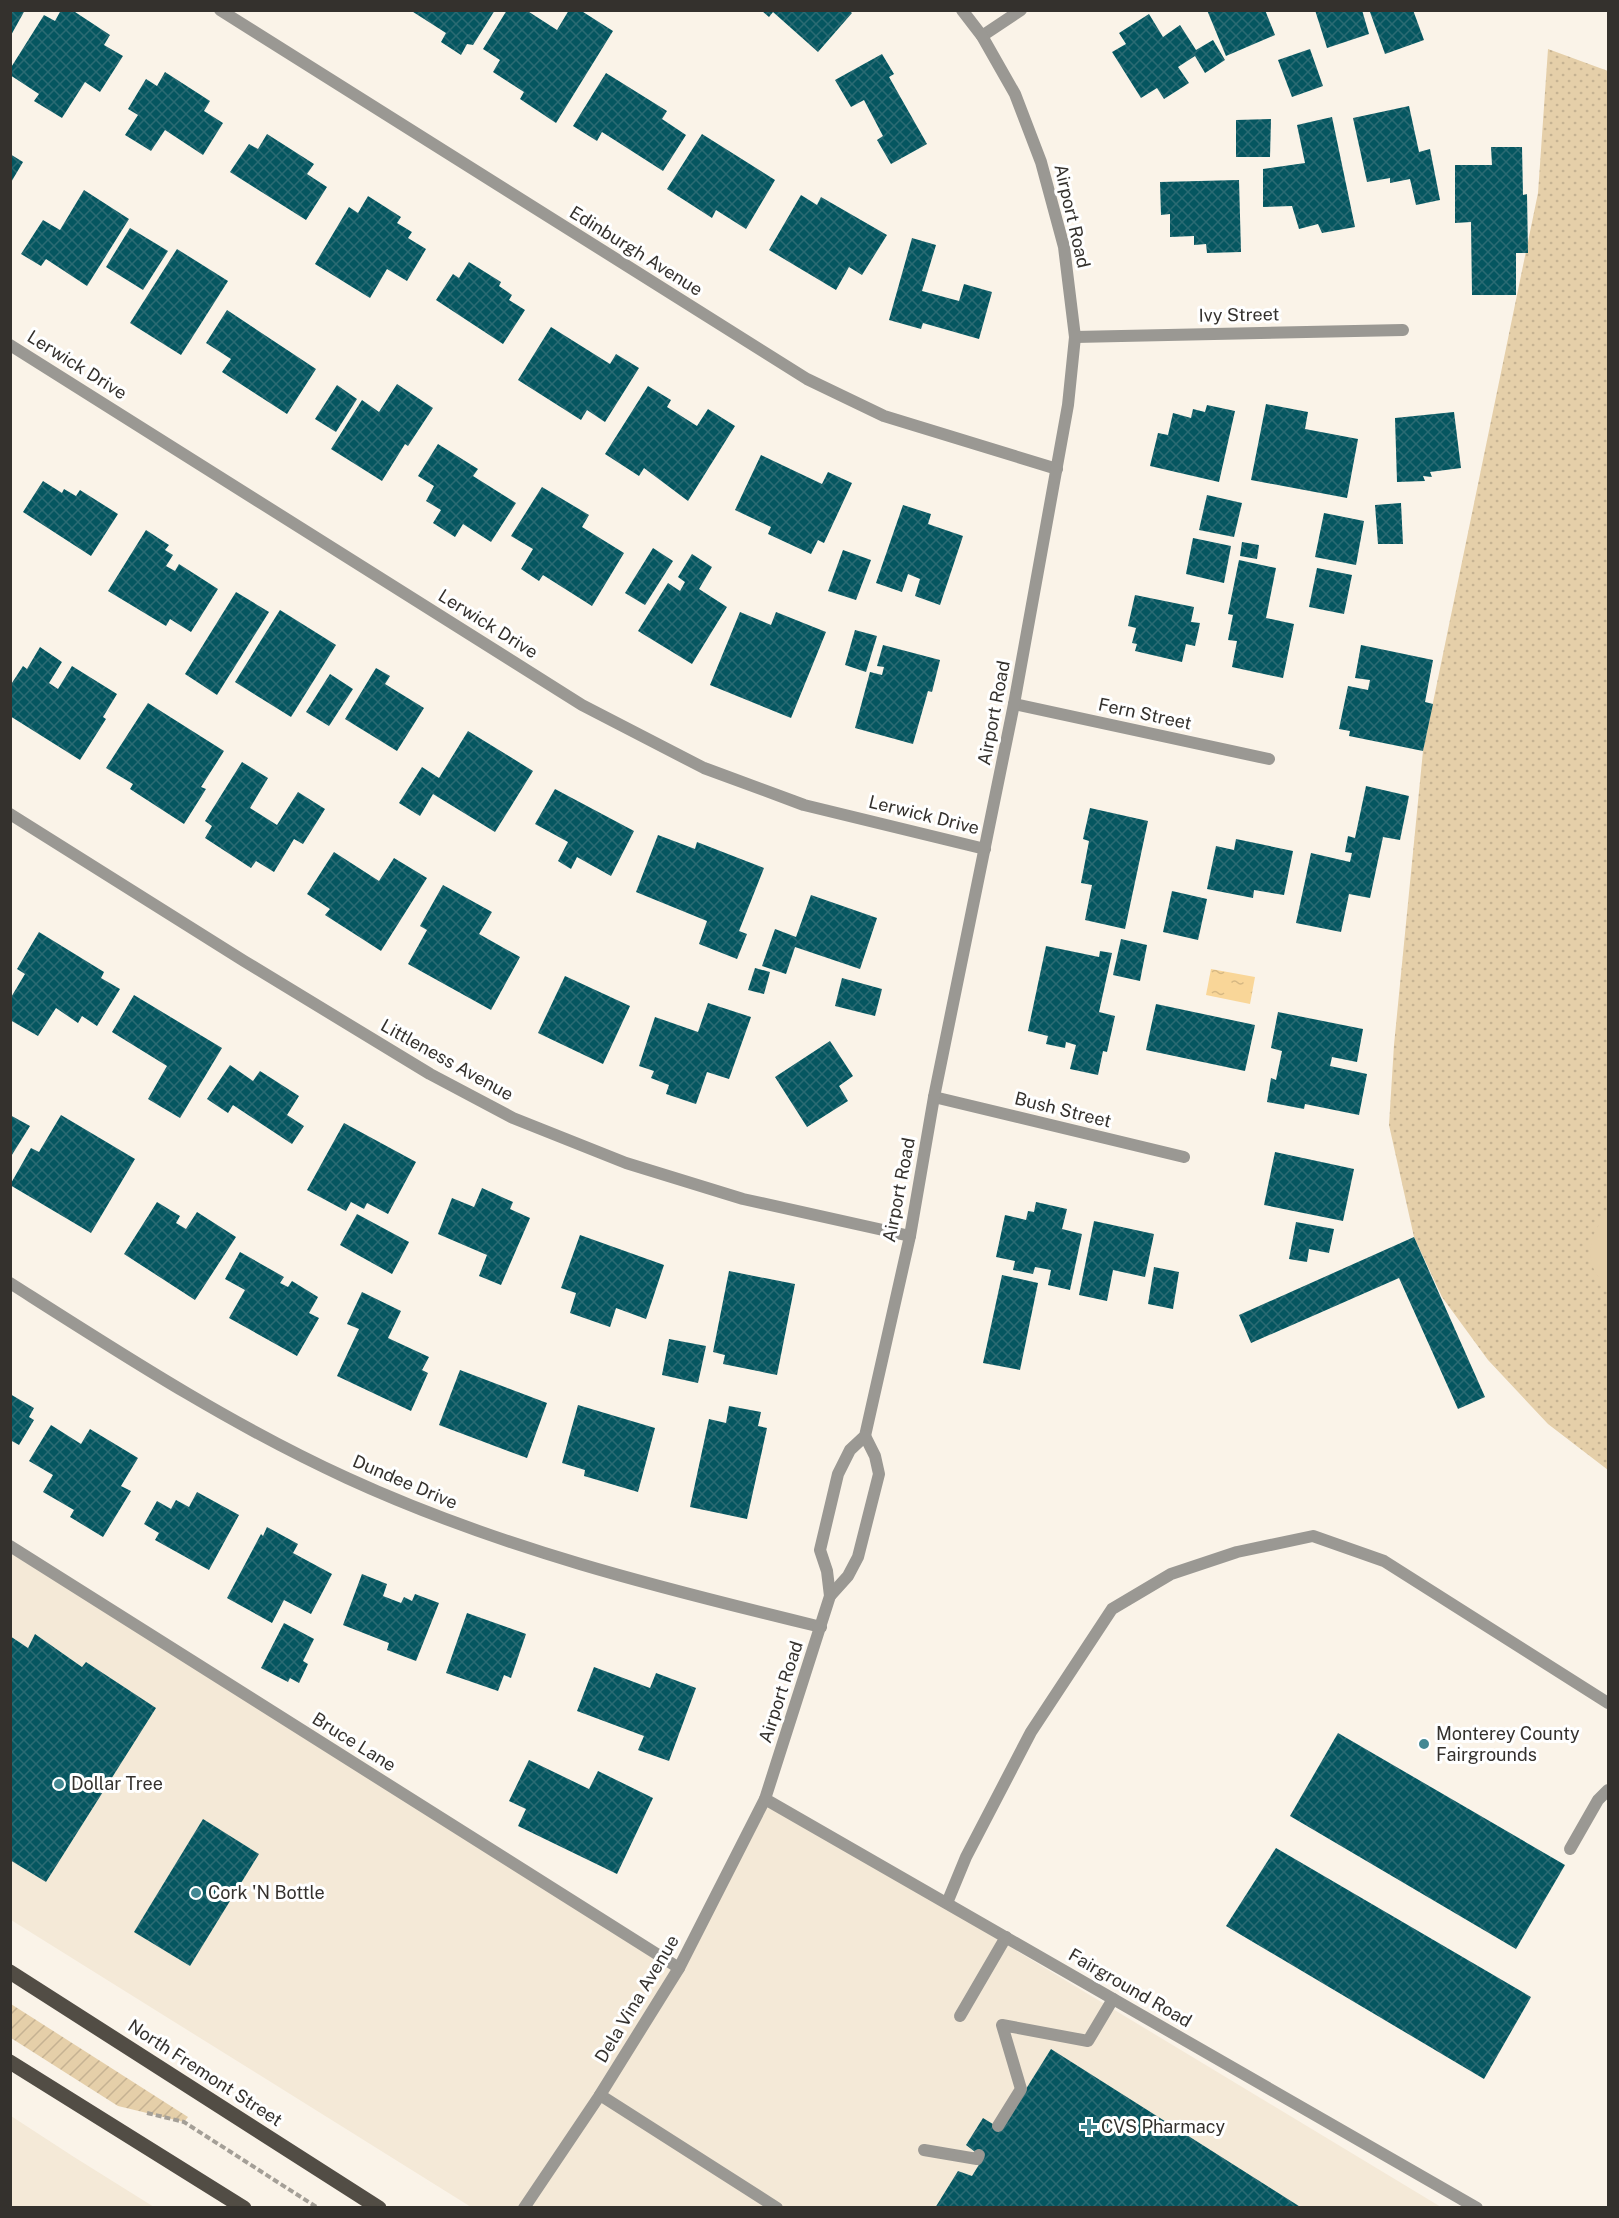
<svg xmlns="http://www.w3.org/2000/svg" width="1619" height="2218" viewBox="0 0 1619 2218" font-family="'Public Sans',sans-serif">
<defs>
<pattern id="grass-dots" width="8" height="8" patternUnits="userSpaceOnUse" patternTransform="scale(1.5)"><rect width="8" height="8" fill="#e5cfa9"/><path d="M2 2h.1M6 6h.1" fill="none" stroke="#c5b292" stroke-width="1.8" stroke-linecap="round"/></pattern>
<pattern id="garden-furrows" width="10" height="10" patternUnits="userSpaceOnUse" patternTransform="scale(1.5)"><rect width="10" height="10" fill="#e5cfa9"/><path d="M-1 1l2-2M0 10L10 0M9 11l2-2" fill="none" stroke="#c5b292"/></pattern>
<pattern id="water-ripples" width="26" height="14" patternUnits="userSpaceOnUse" patternTransform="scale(1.5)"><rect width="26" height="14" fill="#f9d698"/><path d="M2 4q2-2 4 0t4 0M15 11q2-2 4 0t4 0" fill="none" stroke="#d6b883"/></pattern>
<pattern id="building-cross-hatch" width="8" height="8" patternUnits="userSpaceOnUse" patternTransform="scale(1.5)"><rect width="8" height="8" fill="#055660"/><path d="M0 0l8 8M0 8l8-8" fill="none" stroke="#2b6b73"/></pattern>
</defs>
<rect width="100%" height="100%" fill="#faf3e8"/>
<g fill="#f4e9d7">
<path d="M10,1546L679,1967L765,1799L1441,2207H471L11,1920Z"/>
<path d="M11,2116L74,2157L154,2207H11Z"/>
</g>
<path fill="url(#grass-dots)" d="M1548,49L1608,71V1470L1548,1424L1488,1360L1442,1297L1414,1237L1389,1125L1394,1045L1423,751L1538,193Z"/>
<path fill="url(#garden-furrows)" d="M11,2004L188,2117L184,2122L118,2106L11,2038Z"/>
<path fill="#e5cfa9" d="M1608,1215V1286C1583,1269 1586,1233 1608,1215Z"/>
<path fill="url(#water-ripples)" d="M1211,969L1255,977L1250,1004L1206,995Z"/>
<g fill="url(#building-cross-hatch)">
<path d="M10,10H25L10,37Z"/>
<path d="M61,10H72L110,35L104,45L123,56L100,92L85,82L62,118L34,101L39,94L10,75V69L44,15L55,21Z"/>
<path d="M410,10H495L473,45L467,44L461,55L441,42L446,33Z"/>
<path d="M507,10H526L557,30L569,10H580L613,31L556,123L520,99L524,92L493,72L500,60L483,49Z"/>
<path d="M761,10H849L852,13L818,52L773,12L769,17Z"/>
<path d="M1207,10H1265L1275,35L1226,56Z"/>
<path d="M1315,10H1362L1369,34L1327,48Z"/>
<path d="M1374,10H1413L1424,40L1385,54L1370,12Z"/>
<path d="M1149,14L1163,37L1180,25L1196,50L1213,40L1225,60L1205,73L1195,56L1178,67L1189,83L1164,99L1157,88L1141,98L1112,52L1126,44L1119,33Z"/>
<path d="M1310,49L1323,86L1292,97L1278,60Z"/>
<path d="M882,54L894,74L889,77L927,144L891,164L877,140L883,136L864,100L851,107L835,80Z"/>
<path d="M165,72L210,101L204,111L223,123L203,155L165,130L151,151L125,135L138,115L128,109L146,79L157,86Z"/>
<path d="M606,73L667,111L662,119L686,135L663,171L602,132L597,141L573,126Z"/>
<path d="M1409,106L1419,152L1430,149L1440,200L1416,205L1410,179L1390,183V178L1367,182L1353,118Z"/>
<path d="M1332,117L1355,227L1322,233L1318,224L1299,229L1292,206L1263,207V169L1305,163L1297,125Z"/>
<path d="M1271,119L1270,157H1236V120Z"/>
<path d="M267,134L314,164L307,174L327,187L306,220L230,172L249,144L258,149Z"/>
<path d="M702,134L775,180L746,229L716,210L712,218L667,189Z"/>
<path d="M1491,147H1522L1523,195L1527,194L1528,253H1516V295H1472L1471,222L1455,223V165H1492Z"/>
<path d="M10,154L23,162L10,184Z"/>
<path d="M1239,180L1241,252L1207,253L1206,244L1194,245V236L1170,237V214L1161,215L1160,182Z"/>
<path d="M84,190L129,219L87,286L46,259L41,266L21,254L43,220L60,230Z"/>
<path d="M801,195L817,205L821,197L887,235L862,275L849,267L836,290L769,250Z"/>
<path d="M368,196L401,217L397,223L412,232L408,238L426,249L407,281L387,269L370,298L315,264L349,207L358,213Z"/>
<path d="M130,228L168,251L143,290L106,267Z"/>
<path d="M912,238L936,245L922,291L959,301L964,284L992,292L979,339L923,323L921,329L889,320Z"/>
<path d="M177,249L228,281L181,355L130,323Z"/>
<path d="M469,262L501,282L499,286L512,295L509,300L525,310L503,344L436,300L453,274L459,278Z"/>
<path d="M227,310L316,369L287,414L222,372L231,359L206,343Z"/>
<path d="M551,327L610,364L616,354L639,368L605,422L587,410L581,420L518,380Z"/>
<path d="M397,384L433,408L408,446L405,444L382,481L331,449L362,400L379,412Z"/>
<path d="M337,385L357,399L336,432L315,419Z"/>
<path d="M648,386L671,400L667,407L697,426L708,409L735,426L688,501L644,468L639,476L605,454Z"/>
<path d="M1266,404L1308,412L1305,429L1358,439L1347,498L1251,480Z"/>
<path d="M1207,405L1235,411L1219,482L1150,466L1158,433L1168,435L1173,413L1191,418L1193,409L1205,412Z"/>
<path d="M1454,412L1461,468L1430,472L1432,477L1423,476L1425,481L1397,482L1395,418Z"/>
<path d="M438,444L478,469L473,476L516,503L491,542L463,524L455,537L433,523L441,510L426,501L434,486L418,476Z"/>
<path d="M761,455L822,484L828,472L852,483L824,543L818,540L811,554L768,534L771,527L735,510Z"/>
<path d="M43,481L62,493L64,489L76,496L80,490L118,514L91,556L23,512Z"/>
<path d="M542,487L589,515L582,527L624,553L592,606L543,575L539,581L521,569L533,549L511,536Z"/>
<path d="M1207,495L1242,503L1234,537L1199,530Z"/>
<path d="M1401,503L1403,544H1378L1375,505Z"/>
<path d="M903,505L931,514L928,524L963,536L940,605L915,596L920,579L908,574L902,592L876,583Z"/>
<path d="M1324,513L1364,521L1356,565L1315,557Z"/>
<path d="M146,530L169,545L165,550L173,555L166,566L175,571L179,564L218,589L191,632L170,619L166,626L108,591Z"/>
<path d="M1193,538L1231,546L1224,583L1186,574Z"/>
<path d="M1242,542L1259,545L1257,559L1240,556Z"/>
<path d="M653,548L673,561L645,605L625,593Z"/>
<path d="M843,550L871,560L856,600L828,591Z"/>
<path d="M692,554L712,567L699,589L727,607L692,664L638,631L668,583L680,591L685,582L678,577Z"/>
<path d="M1239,560L1276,568L1266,618L1294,624L1283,678L1232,667L1237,641L1228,640L1233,615L1228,614Z"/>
<path d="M1317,568L1352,575L1344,614L1309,607Z"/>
<path d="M236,592L269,612L217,695L185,674Z"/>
<path d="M1135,595L1194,607L1191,622L1200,623L1195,646L1186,644L1182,662L1135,651L1137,644L1132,643L1136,628L1128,626Z"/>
<path d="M280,610L336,645L291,717L235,682Z"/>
<path d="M740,612L771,625L776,612L826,632L791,718L710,685Z"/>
<path d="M855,630L877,636L866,672L845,665Z"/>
<path d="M883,645L940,660L932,692L928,691L913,744L855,728L870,672L882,675L884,667L877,666Z"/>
<path d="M1361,645L1433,660L1425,702L1433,704L1423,751L1349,736L1350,731L1339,729L1348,686L1368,690L1370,680L1355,678Z"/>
<path d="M40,647L62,662L49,683L58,689L72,666L117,694L103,717L106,719L80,760L10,716V686L23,666L27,669Z"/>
<path d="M376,668L390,676L385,684L424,708L397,751L345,719Z"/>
<path d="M330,674L353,689L329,726L306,712Z"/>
<path d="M148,703L224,751L201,787L206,789L184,824L130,789L133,784L106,768Z"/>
<path d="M468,731L533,771L495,832L433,794L420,816L399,803L422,767L439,778Z"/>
<path d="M242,762L268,778L250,808L277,825L298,792L325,809L303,844L294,839L274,872L256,861L251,868L205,838L212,826L205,821Z"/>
<path d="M1366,786L1409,796L1400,840L1383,837L1370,898L1349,894L1341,932L1296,923L1311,853L1350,862L1352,853L1345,852L1348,836L1355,838Z"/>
<path d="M555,789L634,831L611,876L577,857L571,869L558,861L568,842L535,824Z"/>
<path d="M1090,808L1148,821L1125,929L1085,920L1092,885L1081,883L1089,841L1083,839Z"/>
<path d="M658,835L695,849L697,842L764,868L739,931L747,934L737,959L699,944L707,921L636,892Z"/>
<path d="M1236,839L1293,851L1284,895L1254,890L1253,898L1207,889L1216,846L1234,850Z"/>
<path d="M334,852L379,881L394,858L427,878L381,951L325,915L330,909L307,894Z"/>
<path d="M443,885L492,912L479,934L520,957L491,1010L408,964L427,930L420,926Z"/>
<path d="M1172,891L1207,899L1198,940L1163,932Z"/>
<path d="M811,895L877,918L860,969L795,947L786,974L762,966L775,929L796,937Z"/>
<path d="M39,932L104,972L101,978L120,989L97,1026L82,1016L78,1023L56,1008L38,1036L10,1020V999L25,974L17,969Z"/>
<path d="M1121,939L1147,945L1140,981L1113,975Z"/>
<path d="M1046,946L1099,957L1100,951L1112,953L1099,1012L1115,1016L1107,1052L1103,1051L1098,1075L1070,1069L1076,1045L1066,1042L1065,1048L1046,1044L1048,1036L1028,1031Z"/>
<path d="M755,968L770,972L764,994L748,990Z"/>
<path d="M565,976L630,1006L603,1064L538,1033Z"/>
<path d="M842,978L882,989L875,1016L835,1006Z"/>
<path d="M134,995L222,1048L180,1118L148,1099L167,1066L112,1032Z"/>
<path d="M708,1003L751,1017L729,1079L707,1072L696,1104L666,1094L669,1085L651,1078L654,1071L639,1066L655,1017L698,1032Z"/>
<path d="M1156,1004L1255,1025L1245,1071L1146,1050Z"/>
<path d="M1278,1012L1363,1029L1357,1062L1332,1057L1330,1066L1367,1074L1359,1115L1305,1104L1304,1109L1267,1102L1271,1078L1276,1080L1282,1051L1271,1048Z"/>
<path d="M830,1041L853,1076L839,1086L848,1101L807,1127L775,1077Z"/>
<path d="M230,1065L253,1081L260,1071L299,1096L287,1115L304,1126L292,1144L233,1105L228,1113L207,1099Z"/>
<path d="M10,1115L30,1126L10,1158Z"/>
<path d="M61,1115L135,1159L91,1233L10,1185L31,1148L39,1152Z"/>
<path d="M344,1123L416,1162L388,1214L367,1203L364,1209L351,1202L346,1211L307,1190Z"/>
<path d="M1275,1152L1354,1169L1343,1221L1264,1205Z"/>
<path d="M482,1188L513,1202L510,1209L530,1218L501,1285L479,1276L487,1255L438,1234L452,1198L474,1207Z"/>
<path d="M157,1202L180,1216L176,1223L186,1229L197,1212L236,1237L195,1300L124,1254Z"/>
<path d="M1036,1202L1067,1209L1062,1229L1082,1234L1070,1290L1048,1285L1051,1270L1035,1267L1033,1274L1013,1270L1015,1261L996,1257L1005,1215L1026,1220L1028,1211L1034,1212Z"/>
<path d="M357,1214L409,1242L392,1274L340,1245Z"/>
<path d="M1094,1221L1154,1234L1145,1277L1113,1270L1107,1301L1079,1295Z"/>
<path d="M1296,1222L1334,1229L1329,1253L1309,1249L1307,1262L1289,1259Z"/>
<path d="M580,1235L664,1265L646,1319L616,1308L610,1327L570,1313L576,1293L561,1288Z"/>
<path d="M1414,1237L1485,1397L1458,1409L1399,1278L1251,1343L1239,1315Z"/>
<path d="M240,1252L284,1277L280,1283L288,1287L292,1281L318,1297L309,1313L319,1318L297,1356L229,1318L245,1290L225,1279Z"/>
<path d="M1154,1267L1179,1272L1173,1309L1148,1304Z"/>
<path d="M729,1271L795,1284L777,1375L723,1364L725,1355L713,1352Z"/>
<path d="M1002,1275L1038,1283L1020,1370L983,1363Z"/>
<path d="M362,1292L401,1311L388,1338L429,1357L422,1370L428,1373L411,1411L337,1376L359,1329L347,1324Z"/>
<path d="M669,1339L706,1346L698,1383L662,1375Z"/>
<path d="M460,1370L547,1403L527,1458L439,1425Z"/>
<path d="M10,1394L34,1408L29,1417L34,1420L19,1445L10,1440Z"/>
<path d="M578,1405L655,1428L638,1492L584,1476L585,1470L562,1463Z"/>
<path d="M729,1406L761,1412L758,1426L767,1428L747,1519L690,1507L709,1419L726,1423Z"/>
<path d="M51,1425L81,1444L90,1429L138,1458L121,1486L131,1491L103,1537L70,1517L74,1510L43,1492L53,1475L29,1461Z"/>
<path d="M197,1492L239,1515L209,1570L155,1540L159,1533L144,1524L157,1501L171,1509L176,1500L189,1507Z"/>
<path d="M267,1527L298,1544L293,1553L332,1574L311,1614L284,1600L272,1623L227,1598L261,1534L263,1536Z"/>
<path d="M362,1574L387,1584L383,1596L401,1603L404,1597L412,1601L415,1594L439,1603L416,1661L387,1650L389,1643L343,1625Z"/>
<path d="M467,1613L526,1634L511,1678L504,1675L498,1691L446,1673Z"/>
<path d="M284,1623L314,1639L303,1661L308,1664L299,1683L290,1678L288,1682L261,1668Z"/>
<path d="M35,1634L82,1667L86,1662L156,1708L46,1882L10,1860V1636L28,1648Z"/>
<path d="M594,1667L650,1688L656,1673L696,1688L669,1761L638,1750L644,1736L577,1711Z"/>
<path d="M1338,1733L1565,1865L1516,1949L1290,1816Z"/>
<path d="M529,1760L589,1789L598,1771L653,1798L617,1874L518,1826L526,1809L509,1801Z"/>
<path d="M203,1819L259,1854L190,1966L134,1932Z"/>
<path d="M1276,1848L1531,1997L1484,2079L1226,1926Z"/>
<path d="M1051,2049L1302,2208H935L958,2171L972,2176L983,2158L966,2145L983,2118L1001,2129Z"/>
</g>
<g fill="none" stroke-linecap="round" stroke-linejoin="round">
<path stroke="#a49f97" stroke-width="4" stroke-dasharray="6 3" stroke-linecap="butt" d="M147,2113L184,2122L318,2208"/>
<g stroke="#9a9893" stroke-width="12">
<path d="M1570,1849L1598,1800L1608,1790"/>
<path d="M947,1903L966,1857L1031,1732L1112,1609L1171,1574L1237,1552L1313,1536L1384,1561L1608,1703"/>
<path d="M960,2016L1006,1937"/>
<path d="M600,2095L777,2208"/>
<path d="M998,2126L1021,2089L1002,2025L1088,2041L1113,1999"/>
<path d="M924,2150L977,2159L979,2155"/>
</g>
<g stroke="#9a9893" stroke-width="12">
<path d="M220,10L807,379L884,416L1057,469"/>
<path d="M982,36L1021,10"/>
<path d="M1075,337L1403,330"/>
<path d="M10,345L582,705L704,768L804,805L985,849"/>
<path d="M1014,704L1269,759"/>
<path d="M10,814L244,961L430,1074L513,1118L626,1163L743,1199L910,1236"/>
<path d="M934,1097L1184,1157"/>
<path d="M10,1283C120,1353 229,1424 347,1478C499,1548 660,1588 821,1627"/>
<path d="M10,1546L679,1968"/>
<path d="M524,2208L600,2095L679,1968L765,1799"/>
</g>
<g stroke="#9a9893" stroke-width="12">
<path d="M962,10L982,36L1015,94L1041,162L1064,247L1075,337L1068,405L1014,704L934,1097L910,1236L865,1436L850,1450L838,1474L820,1550L827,1571L830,1596L765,1799L1477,2208"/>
<path d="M830,1596L848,1576L858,1557L879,1474L875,1456L865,1436"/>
</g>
<g stroke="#524d45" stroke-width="15">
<path d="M10,1972L379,2208"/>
<path d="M10,2062L244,2208"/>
</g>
</g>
<g fill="#438893" stroke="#fff" stroke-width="2">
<circle cx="1424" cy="1744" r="6"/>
<circle cx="59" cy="1784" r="6"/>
<circle cx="196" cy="1893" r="6"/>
<path d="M1086 2118h6v6h6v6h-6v6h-6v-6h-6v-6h6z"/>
</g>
<g text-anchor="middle" stroke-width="6" stroke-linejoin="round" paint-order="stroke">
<g font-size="18" fill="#34312d" stroke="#fff">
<text transform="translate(1072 216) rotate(77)" y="6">Airport Road</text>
<text transform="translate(636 251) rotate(32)" y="6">Edinburgh Avenue</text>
<text transform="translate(1239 315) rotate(-1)" y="6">Ivy Street</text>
<text transform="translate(77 365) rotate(32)" y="6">Lerwick Drive</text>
<text transform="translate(488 624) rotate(32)" y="6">Lerwick Drive</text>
<text transform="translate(994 713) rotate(-79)" y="6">Airport Road</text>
<text transform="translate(1145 714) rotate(12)" y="6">Fern Street</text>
<text transform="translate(924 815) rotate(14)" y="6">Lerwick Drive</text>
<text transform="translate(447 1060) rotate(29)" y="6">Littleness Avenue</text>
<text transform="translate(1063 1110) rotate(14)" y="6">Bush Street</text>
<text transform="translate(899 1190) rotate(-79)" y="6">Airport Road</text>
<text transform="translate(405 1482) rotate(23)" y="6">Dundee Drive</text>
<text transform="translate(781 1692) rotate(-72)" y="6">Airport Road</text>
<text transform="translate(354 1742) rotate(32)" y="6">Bruce Lane</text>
<text transform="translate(1130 1988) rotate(30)" y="6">Fairground Road</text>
<text transform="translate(637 1999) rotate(-59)" y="6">Dela Vina Avenue</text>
<text transform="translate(205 2073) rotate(33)" y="6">North Fremont Street</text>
</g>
<g font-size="18" fill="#34312d" stroke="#fff" text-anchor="start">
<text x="1436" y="1740">Monterey County<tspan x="1436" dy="21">Fairgrounds</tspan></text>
<text x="71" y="1790">Dollar Tree</text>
<text x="208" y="1899">Cork 'N Bottle</text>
<text x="1101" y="2133">CVS Pharmacy</text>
</g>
</g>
<rect width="1619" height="2218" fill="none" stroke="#34312d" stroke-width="24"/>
</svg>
